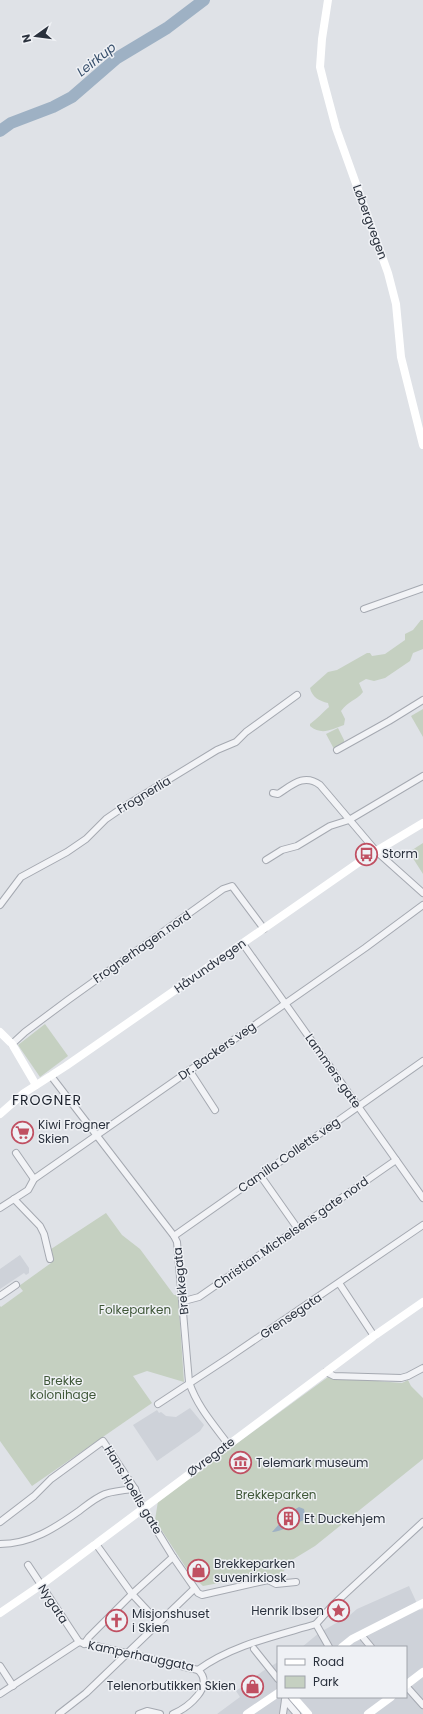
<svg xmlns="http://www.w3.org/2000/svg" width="423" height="1714" viewBox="0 0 423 1714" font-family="Poppins,sans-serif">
<rect width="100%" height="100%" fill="#dfe2e7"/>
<g fill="#ced2d9">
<path d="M20,1255L29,1268V1273L26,1275L24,1273L0,1289V1269Z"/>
<path d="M190,1408L204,1425L200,1431L157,1461L133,1425L157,1410L159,1413L161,1412L166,1416L176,1417Z"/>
<path d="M409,1586L420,1610L423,1609V1714H217L240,1697L236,1691L263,1671L278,1662V1697H406V1647H302L319,1633L350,1615L357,1609Z"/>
</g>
<g fill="#c5d0c1">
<path d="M421,620H423V649L413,653L410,661L385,678L374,681L366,679L359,683L363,692C357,700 348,701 341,711L345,719L344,725C332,729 322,736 310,726V724C317,719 322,713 329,707L328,703C319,701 312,697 310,688L328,672L337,670L367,653H370L372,656L385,654L405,640V634L413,630Z"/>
<path d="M423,709V737L411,716Z"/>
<path d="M338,728L344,740V743L334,749L326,734Z"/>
<path d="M423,843V874L409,852Z"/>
<path d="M45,1024L68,1056L40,1077L18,1045Z"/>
<path d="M106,1213L122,1235L140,1249L174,1295H178L184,1382L147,1371L133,1376L152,1403L32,1486L0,1441V1306L1,1307L23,1291L19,1286L51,1263L45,1253Z"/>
<path d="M328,1377L402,1383L408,1380L411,1386L423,1398V1459L315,1546L292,1560L280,1576L271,1579L269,1574L203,1586L190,1574L155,1520L158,1501Z"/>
</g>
<path fill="#9eb1c4" d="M299,1507L304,1509L306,1519C299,1522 278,1533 272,1532L290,1512Z"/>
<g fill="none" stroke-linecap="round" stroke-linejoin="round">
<path stroke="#9eb1c4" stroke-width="12" d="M0,131L11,123L53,107L72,97L117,58L167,28L204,0"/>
<defs>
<g id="street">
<path d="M364,609L423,588"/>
<path d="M337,750L389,721L423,700"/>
<path d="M273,793L278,794C292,785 304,773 320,785L376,851L423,893"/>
<path d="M266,860L282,850L297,846L330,826L349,820L423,776"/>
<path d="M0,905L21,877L67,852L86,839L106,819L122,808L217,750L236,742L246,732L297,695"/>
<path d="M243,944L423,1198"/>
<path d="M12,1044L25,1032L68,1000L223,889L232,886L264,929"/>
<path d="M189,1070L215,1110"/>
<path d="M51,1076L174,1236L177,1242L189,1382C197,1406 213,1424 228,1444"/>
<path d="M16,1153L34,1179"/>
<path d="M260,1175L298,1229"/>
<path d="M14,1199L40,1226L44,1234L50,1259"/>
<path d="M0,1208L28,1190L34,1179L365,948L423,905"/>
<path d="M174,1236L423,1061"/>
<path d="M339,1283L374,1336"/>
<path d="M0,1296L16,1285"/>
<path d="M184,1301L199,1297L396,1160"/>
<path d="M326,1372L334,1376L401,1378L408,1376L423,1368"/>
<path d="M158,1404L228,1358L423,1225"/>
<path d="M0,1522L34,1496L51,1479L103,1441L135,1489L143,1508L173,1557L198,1593L202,1595L268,1580L276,1584L296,1582"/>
<path d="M0,1544C31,1544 55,1528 79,1511C87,1505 95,1498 105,1494C114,1491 125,1490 135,1489"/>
<path d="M96,1544L132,1594L159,1623"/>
<path d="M28,1565L79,1642"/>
<path d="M361,1635L371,1647"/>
<path d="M79,1642L198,1670C232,1645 276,1636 316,1624"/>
<path d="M84,1644L89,1637L132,1594L173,1557"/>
<path d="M329,1647L316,1624L333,1605L423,1522"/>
<path d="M254,1649L278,1679"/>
<path d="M0,1666L13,1686"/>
<path d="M406,1686L423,1705"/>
<path d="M0,1694L79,1642"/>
<path d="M285,1700L297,1714"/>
<path d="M59,1714L86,1693L194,1589"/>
<path d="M139,1714L147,1711L160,1714"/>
<path d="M173,1714C187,1708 216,1686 198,1670"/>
<path d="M283,1714L285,1700"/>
</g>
</defs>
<use href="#street" stroke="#a5a9b1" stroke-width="8"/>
<use href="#street" stroke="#f2f3f6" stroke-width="6"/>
<g stroke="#fff" stroke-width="8">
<path d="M328,0L322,39L320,67L324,83L336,128L388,273L396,304L401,357L423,445"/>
<path d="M0,1032L12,1044L36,1085"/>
<path d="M0,1114L24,1093L66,1066L368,856L423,823"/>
<path d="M0,1613L41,1585L374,1336L423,1302"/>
<path d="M342,1647L352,1639L423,1603"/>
<path d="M406,1685L423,1672"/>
<path d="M293,1697L308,1714"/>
<path d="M247,1714L278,1693"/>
<path d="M368,1714L391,1697"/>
</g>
</g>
<defs>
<symbol id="bus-ring" viewBox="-11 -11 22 22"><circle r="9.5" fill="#eff1f5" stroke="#c05062" stroke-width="1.5"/><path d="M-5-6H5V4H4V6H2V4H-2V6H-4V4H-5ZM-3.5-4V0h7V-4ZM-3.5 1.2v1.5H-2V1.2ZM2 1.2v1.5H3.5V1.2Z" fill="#c05062"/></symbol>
<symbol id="supermarket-ring" viewBox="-11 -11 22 22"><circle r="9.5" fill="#eff1f5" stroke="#c05062" stroke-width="1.5"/><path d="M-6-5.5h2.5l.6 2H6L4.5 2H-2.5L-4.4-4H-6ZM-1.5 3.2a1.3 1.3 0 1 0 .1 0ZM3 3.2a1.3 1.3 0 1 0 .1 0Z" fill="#c05062"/></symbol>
<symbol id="museum-ring" viewBox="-11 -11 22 22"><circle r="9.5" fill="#eff1f5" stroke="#c05062" stroke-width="1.5"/><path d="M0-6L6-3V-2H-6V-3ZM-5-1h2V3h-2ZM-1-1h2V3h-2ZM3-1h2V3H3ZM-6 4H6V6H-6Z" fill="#c05062"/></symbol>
<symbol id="building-ring" viewBox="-11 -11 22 22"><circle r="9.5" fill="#eff1f5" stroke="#c05062" stroke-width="1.5"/><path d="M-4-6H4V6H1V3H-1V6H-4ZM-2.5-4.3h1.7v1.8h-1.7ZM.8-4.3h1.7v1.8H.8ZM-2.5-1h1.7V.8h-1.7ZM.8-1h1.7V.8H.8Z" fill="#c05062"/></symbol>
<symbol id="shop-ring" viewBox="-11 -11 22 22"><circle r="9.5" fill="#eff1f5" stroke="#c05062" stroke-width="1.5"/><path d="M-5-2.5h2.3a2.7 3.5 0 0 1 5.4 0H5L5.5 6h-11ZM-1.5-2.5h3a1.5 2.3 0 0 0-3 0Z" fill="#c05062"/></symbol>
<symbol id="sight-ring" viewBox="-11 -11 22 22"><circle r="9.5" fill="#eff1f5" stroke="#c05062" stroke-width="1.5"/><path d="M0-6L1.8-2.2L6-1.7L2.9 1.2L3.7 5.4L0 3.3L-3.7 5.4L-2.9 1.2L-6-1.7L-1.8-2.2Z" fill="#c05062"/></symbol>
<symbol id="church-ring" viewBox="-11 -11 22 22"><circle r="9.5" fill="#eff1f5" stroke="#c05062" stroke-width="1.5"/><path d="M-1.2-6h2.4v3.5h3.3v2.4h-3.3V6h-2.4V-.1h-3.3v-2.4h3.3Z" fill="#c05062"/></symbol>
</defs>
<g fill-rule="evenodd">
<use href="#bus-ring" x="354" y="842" width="25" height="25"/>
<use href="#supermarket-ring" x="10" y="1120" width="25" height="25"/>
<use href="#museum-ring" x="228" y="1450" width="25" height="25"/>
<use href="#building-ring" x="276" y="1506" width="25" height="25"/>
<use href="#shop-ring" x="186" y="1558" width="25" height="25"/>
<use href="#sight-ring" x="326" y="1598" width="25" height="25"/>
<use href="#church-ring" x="104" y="1608" width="25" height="25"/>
<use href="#shop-ring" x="240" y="1674" width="25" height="25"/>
</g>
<g text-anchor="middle" stroke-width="3" stroke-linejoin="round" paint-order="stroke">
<g font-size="12" fill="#2a313d" stroke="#eff1f5">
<text transform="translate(370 222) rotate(70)" y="4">Løbergvegen</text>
<text transform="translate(144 795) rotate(-31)" y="4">Frognerlia</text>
<text transform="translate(142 947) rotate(-35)" y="4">Frognerhagen nord</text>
<text transform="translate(210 966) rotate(-35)" y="4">Håvundvegen</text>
<text transform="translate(217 1051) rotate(-35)" y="4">Dr. Backers veg</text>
<text transform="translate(333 1071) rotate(55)" y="4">Lammers gate</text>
<text transform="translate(289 1155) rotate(-35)" y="4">Camilla Colletts veg</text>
<text transform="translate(291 1233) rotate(-35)" y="4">Christian Michelsens gate nord</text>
<text transform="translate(181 1281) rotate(-96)" y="4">Brekkegata</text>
<text transform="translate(291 1316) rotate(-34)" y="4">Grensegata</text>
<text transform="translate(211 1457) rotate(-37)" y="4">Øvregate</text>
<text transform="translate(133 1490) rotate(59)" y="4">Hans Hoells gate</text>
<text transform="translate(53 1604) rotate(57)" y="4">Nygata</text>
<text transform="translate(141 1656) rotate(12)" y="4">Kamperhauggata</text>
</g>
<g font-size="12" fill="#2a313d" stroke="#eff1f5" text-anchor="start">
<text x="382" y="858">Storm</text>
<text x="38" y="1129">Kiwi Frogner<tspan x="38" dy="14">Skien</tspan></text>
<text x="256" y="1467">Telemark museum</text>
<text x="304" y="1523">Et Duckehjem</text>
<text x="214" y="1568">Brekkeparken<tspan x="214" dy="14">suvenirkiosk</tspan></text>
<text x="324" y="1615" text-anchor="end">Henrik Ibsen</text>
<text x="132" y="1618">Misjonshuset<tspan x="132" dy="14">i Skien</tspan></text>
<text x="236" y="1690" text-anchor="end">Telenorbutikken Skien</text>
</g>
<g font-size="12" fill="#3f5738" stroke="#eff1f5">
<text x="135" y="1314">Folkeparken</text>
<text x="63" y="1385">Brekke<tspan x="63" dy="14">kolonihage</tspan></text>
<text x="276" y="1499">Brekkeparken</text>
</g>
<g font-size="13" font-style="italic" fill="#38506c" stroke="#eff1f5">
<text transform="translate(96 59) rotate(-38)" y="5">Leirkup</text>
</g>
<g font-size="14" letter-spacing="1" fill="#1c222d" stroke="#eff1f5">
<text x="47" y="1105">FROGNER</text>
</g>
</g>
<rect x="277" y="1646" width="130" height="52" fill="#eff1f5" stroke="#a0a4ab"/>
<rect x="285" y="1659" width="20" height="6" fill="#ffffff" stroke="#a0a4ab"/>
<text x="313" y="1666" font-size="12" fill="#2a313d">Road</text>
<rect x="285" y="1676" width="20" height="12" fill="#c5d0c1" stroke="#a0a4ab"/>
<text x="313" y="1686" font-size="12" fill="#2a313d">Park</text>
<g transform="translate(36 36) rotate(256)" stroke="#eff1f5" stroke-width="3" paint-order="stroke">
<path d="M0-3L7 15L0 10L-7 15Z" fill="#2a313d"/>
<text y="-6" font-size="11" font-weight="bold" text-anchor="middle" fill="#2a313d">N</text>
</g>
</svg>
